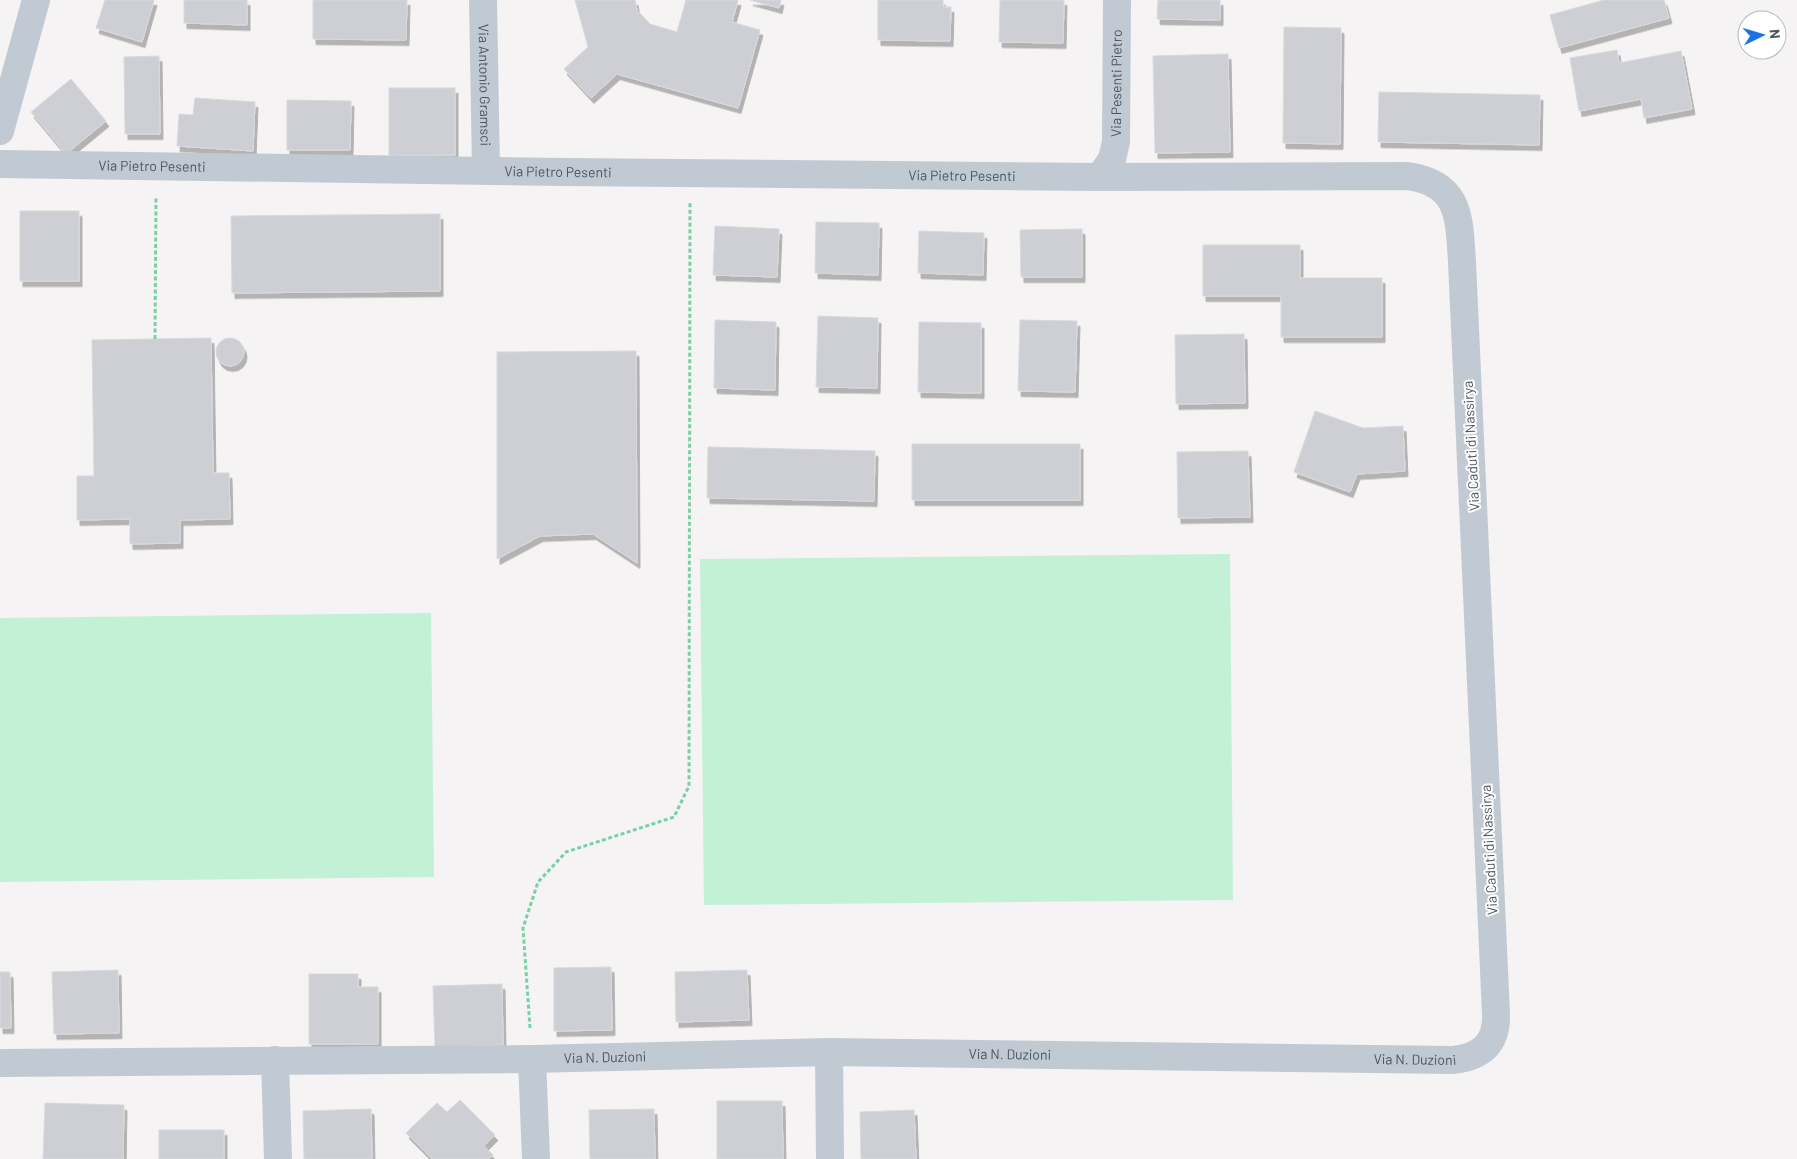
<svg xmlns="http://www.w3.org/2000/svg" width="1797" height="1159" viewBox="0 0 1797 1159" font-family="Barlow,sans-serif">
<defs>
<filter id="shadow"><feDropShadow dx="3" dy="5.5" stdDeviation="0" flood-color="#0004"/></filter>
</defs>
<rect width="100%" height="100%" fill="#f5f3f3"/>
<g fill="#c3f1d5">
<path d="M1230,554L1233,900L704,905L700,559Z"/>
<path d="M431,613L434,877L0,882V618Z"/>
</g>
<g fill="#cdcfd5" stroke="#d7d9de" filter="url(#shadow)">
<path d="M105,0H154L142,42L96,28Z"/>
<path d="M184,0H247V25L184,23Z"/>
<path d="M313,0H407L406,40L313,39Z"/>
<path d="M575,0H635L637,10L650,24L677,32L686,0H738L732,22L760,30L738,108L617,74L591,98L564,69L588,47Z"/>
<path d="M750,0H781L779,8Z"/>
<path d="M878,0H943V7H951L950,41L878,40Z"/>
<path d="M1000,0H1064L1063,43L999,42Z"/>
<path d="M1158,0H1220V20L1157,19Z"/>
<path d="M1604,0H1664L1669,18L1559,48L1550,15Z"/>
<path d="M1284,27L1341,28L1340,144L1283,143Z"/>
<path d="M1617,50L1619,63L1681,51L1692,109L1644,118L1641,99L1579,111L1570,58Z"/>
<path d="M1228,54L1230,152L1155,153L1153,56Z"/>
<path d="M159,56L160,134H125L124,57Z"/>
<path d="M71,79L106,121L66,154L31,112Z"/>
<rect x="389" y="88" width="66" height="67"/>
<path d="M1379,92L1540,95L1539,145L1378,142Z"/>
<path d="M195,98L255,102L253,151L177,146L179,114L193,115Z"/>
<path d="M287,100L351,101L350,150H287Z"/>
<rect x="20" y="211" width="59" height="70"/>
<path d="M440,214V291L232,293L231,216Z"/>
<path d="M816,222L879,223L878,275L815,273Z"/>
<path d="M715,226L779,229L777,277L713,275Z"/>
<path d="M1082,229V277H1021L1020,230Z"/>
<path d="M919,231L984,233L983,275L918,273Z"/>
<path d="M1203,245H1300V278H1382V337H1281V296H1203Z"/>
<path d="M818,316L878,318L877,388L816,387Z"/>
<path d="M715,320L776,322L775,390L714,388Z"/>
<path d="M1020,320L1077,321L1075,392L1018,391Z"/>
<path d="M919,322L981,323V393L918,392Z"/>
<path d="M1244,334L1245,403L1176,404L1175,335Z"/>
<circle cx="230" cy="352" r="14"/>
<path d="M211,338L213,473H229L230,519L180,520V543L130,544V519L77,520V476H94L92,340Z"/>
<path d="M636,351L637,563L593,534L540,536L497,559V352Z"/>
<path d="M1315,411L1363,428L1403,426L1405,471L1357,474L1350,492L1294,472Z"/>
<rect x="912" y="444" width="168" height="56"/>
<path d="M708,447L875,451L874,501L707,498Z"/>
<path d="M1248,451L1250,517L1178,518L1177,452Z"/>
<path d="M611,967L612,1030L554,1031V968Z"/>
<path d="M118,970L119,1033L54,1034L52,972Z"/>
<path d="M747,970L749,1020L676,1022L675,972Z"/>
<path d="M0,972H10L11,1028H0Z"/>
<path d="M309,974H358V987H378V1044H309Z"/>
<path d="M502,984L503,1045L435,1047L433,986Z"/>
<path d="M460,1100L495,1135L484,1146L493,1155L488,1159H432L406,1133L437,1103L447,1112Z"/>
<path d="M717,1101H782L783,1159H717Z"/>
<path d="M45,1103L124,1105L123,1159H43Z"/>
<path d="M371,1109L372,1159H304L303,1111Z"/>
<path d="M654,1109L655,1159H590L589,1110Z"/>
<path d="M914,1110L916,1159H861L860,1112Z"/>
<rect x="159" y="1130" width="65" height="29"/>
</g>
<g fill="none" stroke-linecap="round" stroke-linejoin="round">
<g stroke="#7ad0a6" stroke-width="3" stroke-dasharray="4 2.5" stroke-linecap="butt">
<path d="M155,339L156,196"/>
<path d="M530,1028L523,928L538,882L566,852L674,817L689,786L690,203"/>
</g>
<g stroke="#c1cad2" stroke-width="28">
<path id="s1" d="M483,0L486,170"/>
<path d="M0,131L36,0"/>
<path id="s2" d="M0,164L564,172L1100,177L1112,159L1116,142L1117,0"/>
<path d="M829,1052L830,1159"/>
<path d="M532,1059L536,1159"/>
<path d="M275,1060L278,1159"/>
<path id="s3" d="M0,1063L532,1059L829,1052L1453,1060C1482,1057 1497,1043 1496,1014L1462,262C1459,218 1461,184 1408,176L1100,177"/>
</g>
</g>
<g text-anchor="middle" stroke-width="4" stroke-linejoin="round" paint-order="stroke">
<g font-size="14" fill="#4a5661" stroke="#fff">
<text dy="5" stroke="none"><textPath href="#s2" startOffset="1198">Via Pesenti Pietro</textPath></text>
<text dy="5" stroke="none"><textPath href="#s1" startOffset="85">Via Antonio Gramsci</textPath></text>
<text dy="5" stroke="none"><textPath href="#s2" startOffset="152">Via Pietro Pesenti</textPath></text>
<text dy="5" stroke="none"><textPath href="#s2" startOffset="558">Via Pietro Pesenti</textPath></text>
<text dy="5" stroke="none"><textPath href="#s2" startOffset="962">Via Pietro Pesenti</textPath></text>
<text transform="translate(1471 446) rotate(-93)" y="5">Via Caduti di Nassirya</text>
<text transform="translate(1489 850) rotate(-93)" y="5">Via Caduti di Nassirya</text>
<text dy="5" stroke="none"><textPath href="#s3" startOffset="1010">Via N. Duzioni</textPath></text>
<text dy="5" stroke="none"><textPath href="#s3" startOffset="605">Via N. Duzioni</textPath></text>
<text dy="5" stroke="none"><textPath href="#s3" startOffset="1415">Via N. Duzioni</textPath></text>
</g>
</g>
<g transform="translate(1762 35) rotate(85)"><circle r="24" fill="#ffffff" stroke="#b7bbc0"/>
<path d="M0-4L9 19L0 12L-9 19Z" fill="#1a73e8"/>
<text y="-8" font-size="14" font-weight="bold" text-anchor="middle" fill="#4a5661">N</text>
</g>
</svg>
